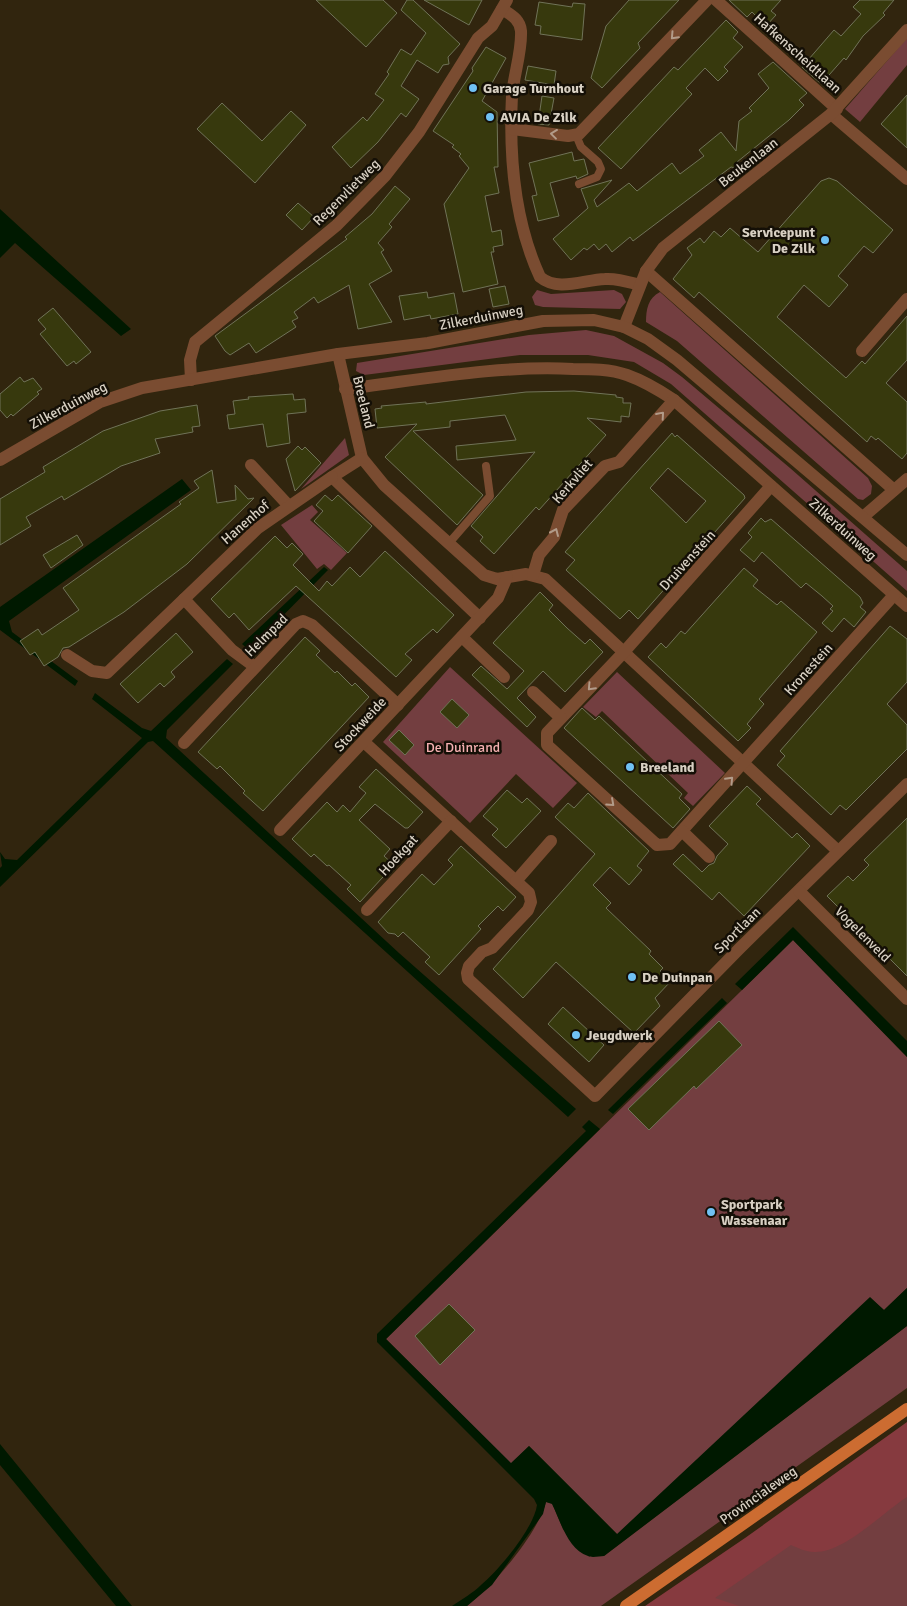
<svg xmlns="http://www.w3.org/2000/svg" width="907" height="1606" viewBox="0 0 907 1606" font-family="Signika,sans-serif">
<rect width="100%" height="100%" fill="#31250e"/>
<g fill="#733e40">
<path d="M907,38V65L860,122L845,109Z"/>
<path d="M537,290L551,294L614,290L622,294L626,302L620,309L543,307L535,305L532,297Z"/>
<path d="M660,292L868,478L872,486L871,494L863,500L858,499L677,341L646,322C646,309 648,298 660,292Z"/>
<path d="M586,330L614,336L663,363L682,377L790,468L907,571V591L671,384L634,362L588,355H520L364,375L356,371L357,363L529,335Z"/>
<path d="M345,438L349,455L301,489Z"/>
<path d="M312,505L318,512L310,520L347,553L331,570L324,564L317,569L281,525Z"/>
<path d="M450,667L577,783L553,808L516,774L470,823L383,742Z"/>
<path d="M617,672L725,773L693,806L684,798L688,793L602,711L596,717L583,707Z"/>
<path d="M793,940L907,1057V1288L884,1310L870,1298L618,1535L529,1446L511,1464L386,1339Z"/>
<path d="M907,1326V1388L601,1606H467C494,1585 537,1535 546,1502L552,1503L563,1529L567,1534L604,1556Z"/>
<path d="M907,1458V1606H689Z"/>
</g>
<path fill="#863a3f" d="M907,1422V1497C882,1513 844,1553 814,1552C806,1552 798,1548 791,1545L715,1598L739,1606H645L745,1538Z"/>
<g fill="#001900">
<path d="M0,209L131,329L121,336L15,243L0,258Z"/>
<path d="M182,479L191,490L9,621L12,632L78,681L75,686L0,630V607Z"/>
<path d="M324,567L328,570L249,650L242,644Z"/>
<path d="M227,659L233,664L167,730L166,738L399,953L576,1109L568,1117L153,741L148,742L0,887V868L2,866L0,852L5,859L17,860L142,738L92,699L95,693L142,728L151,731Z"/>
<path d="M793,927L907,1041V1057L793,940L742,990L735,984Z"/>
<path d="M722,998L727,1003L613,1114L608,1110Z"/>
<path d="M589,1120L600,1129L386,1339L511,1463L529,1446L617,1534L870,1297L884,1310L907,1288V1326L604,1556C600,1556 592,1558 588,1556C568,1550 560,1520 552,1504L546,1502L543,1514L492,1585L467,1606H452C462,1599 473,1593 481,1585C499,1570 534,1528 537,1505L534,1499L377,1342V1334L586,1131L582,1127Z"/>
<path d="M0,1444L132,1606H116L0,1465Z"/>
</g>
<g fill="#37390d" stroke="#707358" fill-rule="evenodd">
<path d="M316,0H383L397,13L366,47Z"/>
<path d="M407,0H413L460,44L448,57L449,64L443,65L438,73L417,60L401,86L419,99L406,117L401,113L378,142L351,168L332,147L363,117L367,121L384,100L375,94L389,74L387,72L401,49L411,55L426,33L401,10Z"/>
<path d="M424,0H482L469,25Z"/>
<path d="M629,0H679L638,43L640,48L602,88L591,78L606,26Z"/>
<path d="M729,0H781L771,11L776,15L766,26L752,12L747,17Z"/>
<path d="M860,0H894L883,13L885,15L863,36L846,60L844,58L822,83L819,82L802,67L834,30L841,36L861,14L853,7Z"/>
<path d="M539,2L572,7L573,3L585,4L582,40L540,34L541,26L535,25Z"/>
<path d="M726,20L738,32L733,38L743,47L724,67L728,71L718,81L705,68L686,88L692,94L621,169L598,148L674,67L678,70Z"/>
<path d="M486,47L506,58L482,101L497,112L498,167H494L499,193L485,196L492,232L501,230L503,245L493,247L494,252H491L498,284L463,292L444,204L469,168L459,156L461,154L452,147L454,145L433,131L473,71L472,68Z"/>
<path d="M773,62L807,93L799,100L804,105L789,120L737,162L744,170L731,167L633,241L630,237L612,252L606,244L599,250L594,244L587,250L584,248L571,260L553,239L588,208L581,189L612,180L594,200L597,207L629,183L637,191L672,163L680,174L704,156L699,150L721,132L736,151L739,121L752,111L749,108L769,88L758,74Z"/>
<path d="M528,66L556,71L554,85L525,80Z"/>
<path d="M907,95V148L881,124Z"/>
<path d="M542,96L554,98L549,125L538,124Z"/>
<path d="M222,103L262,141L291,111L306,125L255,183L197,129Z"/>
<path d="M572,152L574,161L584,159L588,174L577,179L576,176L550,183L559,216L538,221L532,196L537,195L529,163Z"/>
<path d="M829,178L837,181L893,230L873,253L864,246L838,276L848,285L829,307L804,285L777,317L846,378L862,361L865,364L907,316V360L886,383L907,402V453L902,459L878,438L876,440L871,436L867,442L699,292L694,298L673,279L692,255L687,248L700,238L704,243L714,231L721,237L730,228L758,252L821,181Z"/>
<path d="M395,186L410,199L389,224L392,227L378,243L384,250L381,252L392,271L369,284L392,322L358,329L349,285L318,303L314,297L294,312L298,318L292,321L296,327L256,353L249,343L230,355L225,351L215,336L347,239L345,237L372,214Z"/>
<path d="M298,203L314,217L302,230L286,215Z"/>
<path d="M505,286L509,304L493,307L489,289Z"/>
<path d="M427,292L428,298L454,293L458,314L431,319L430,315L404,320L399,296Z"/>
<path d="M53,308L91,352L76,364L74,361L67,366L40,334L46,329L38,320Z"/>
<path d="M20,377L24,382L33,378L42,389L37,392L39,394L13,416L11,414L7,418L0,410V394Z"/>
<path d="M574,391L616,395V397L623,398V403H631L629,417L621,416V422L587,418L606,435L539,510L536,507L494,554L480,541L483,537L471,526L535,452L457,460L456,446L516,440L505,415L450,421V427L413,431L483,495L457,525L385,457L417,424L377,428L375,409L382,408L381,406L426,402V404L526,392Z"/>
<path d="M293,394L294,400L305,399L306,412L287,414L290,443L267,447L263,424L229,429L227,415L235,414L233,401L249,399L248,397Z"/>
<path d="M197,405L200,426L192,427L193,432L155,439L160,453L121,466L64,500L62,496L26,517L31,526L0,545V499L45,472L43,467L103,431L160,411Z"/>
<path d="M672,433L675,437L677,435L744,495L745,498L638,619L629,610L620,619L566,570L575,560L565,552ZM668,468L706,501L686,523L650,488Z"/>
<path d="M298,446L302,450L305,447L321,463L295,491L286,459Z"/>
<path d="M212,470L217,503L236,500L235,485L248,499L254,498L187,564L124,612L69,647L63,648L58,657L44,666L35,652L30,655L20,641L38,629L42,635L79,610L63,588L181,504L179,502L199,488L194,481Z"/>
<path d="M325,495L332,501L338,495L372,526L348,553L314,521L323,511L316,505Z"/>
<path d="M761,518L765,522L771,519L860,597L863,603L860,607L866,612L854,627L844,618L832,632L822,623L833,611L830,609L833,606L822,596L806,583L801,588L762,552L754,562L740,550L752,537L748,533Z"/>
<path d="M77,535L83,545L51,568L43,555Z"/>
<path d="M275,536L287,548L292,543L303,554L293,565L319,591L327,581L332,586L350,567L360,577L385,551L454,615L437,633L433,629L405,654L412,660L396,677L296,586L249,630L234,613L229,618L211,599Z"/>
<path d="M744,568L758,580L753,586L777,605L781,601L817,632L759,699L764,704L747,724L751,728L738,741L648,657L661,643L666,648L681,631L685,634Z"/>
<path d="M540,592L553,605L549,610L567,628L585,644L590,639L603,652L565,692L543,671L517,698L536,717L527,727L472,675L481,666L507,689L524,671L493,643Z"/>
<path d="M890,626L907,639V682L887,704L907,725V749L846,810L840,805L831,815L777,765L785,756L780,751Z"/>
<path d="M176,633L193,652L171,672L175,677L164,687L160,683L138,703L120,684Z"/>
<path d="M305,637L320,651L316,655L335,673L337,671L352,686L355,683L369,697L263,811L243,793L245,791L220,766L217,769L198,752Z"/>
<path d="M452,699L469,715L457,728L440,712Z"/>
<path d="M582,708L595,720L599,716L682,794L679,798L690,809L673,828L564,728Z"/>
<path d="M399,730L414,745L405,755L389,740Z"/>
<path d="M376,769L423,812L408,828H405L375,804L359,820L390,849L384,856L394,865L360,902L347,889L351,885L329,865L327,866L314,854L311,857L292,839L327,802L337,812L343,805L350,812L366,793L359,787Z"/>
<path d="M747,786L761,799L756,804L792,838L797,833L810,846L744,916L719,892L712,900L673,864L683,854L702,872L709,865L714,863L717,856L728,844L709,826Z"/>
<path d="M507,790L522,803L527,798L541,811L506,848L492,835L498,829L483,816Z"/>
<path d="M588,793L649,851L637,866L642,870L629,885L610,867L593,885L611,903L606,908L651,951L649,954L663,968L660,971L671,981L655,998L660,1006L634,1033L556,962L523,998L493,969L595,854L555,817L568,803L574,808Z"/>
<path d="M907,818V976L827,896L848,876L853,881L869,865L864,860Z"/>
<path d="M461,846L516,897L503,911L498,906L478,926L481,929L439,975L425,962L430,957L403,932L398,937L395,934L388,933L378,922L422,874L434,885L453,865L448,860Z"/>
<path d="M563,1007L604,1045L589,1062L548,1024Z"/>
<path d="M719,1021L742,1045L696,1089L694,1086L649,1130L628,1109Z"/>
<path d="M449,1304L475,1330L440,1365L415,1336Z"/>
</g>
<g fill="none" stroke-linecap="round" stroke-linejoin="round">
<g stroke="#7a4c31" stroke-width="8">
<path d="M576,135L581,147L598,162L601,169L597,177L579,184"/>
<path d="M449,543L490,496L486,466"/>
</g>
<g stroke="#7a4c31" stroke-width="12">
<path d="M716,0L837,109"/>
<path d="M502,9C511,15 520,19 521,31C522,51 514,74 512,95C509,156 514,221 540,277C558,292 583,280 605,279C617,278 629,282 640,285"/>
<path d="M831,114L907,179"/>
<path d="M512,129L568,136L579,134L707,0"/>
<path d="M646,271L894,490"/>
<path d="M624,327L646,271L663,248L831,114L907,30"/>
<path d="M862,351L907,299"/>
<path d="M338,354L362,458L384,485L484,575L497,579L526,574L545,579L838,851"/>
<path d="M191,380L190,360L195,342L337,225L385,176L419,132L478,38L492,26L507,0"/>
<path d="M345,389C420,380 497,365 573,369C591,369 610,369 627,375C644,381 659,390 674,400L907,606"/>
<path d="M362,458L332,477L480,618"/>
<path d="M251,465L289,506"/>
<path d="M771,486L624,652L547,733V745L657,845L670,844L894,595"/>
<path d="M863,517L907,479"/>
<path d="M533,575L539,555L554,537L563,510L605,466L619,462L674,400"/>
<path d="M184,599L232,650L255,667"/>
<path d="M462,637L504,677"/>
<path d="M67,655L92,671L107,673L258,528L332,477"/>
<path d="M533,692L561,718"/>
<path d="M364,742L529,893L531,902L528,910L492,948L482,952L469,966L467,973L468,979L595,1096L739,949L907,784"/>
<path d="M184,743L296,624L303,621L312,625L398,705"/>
<path d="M280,830L498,598L507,577"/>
<path d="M682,831L709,857"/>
<path d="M516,881L551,841"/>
<path d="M799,891L907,999"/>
<path d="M367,910L451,821"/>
</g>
<path stroke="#7a4c31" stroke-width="12" d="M0,460L100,402L142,388L338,354L428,343L543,321L594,320L624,327L648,339L677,360L907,555"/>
<path stroke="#cc6c31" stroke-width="12" d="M626,1606L907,1409"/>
</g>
<defs><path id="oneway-chevron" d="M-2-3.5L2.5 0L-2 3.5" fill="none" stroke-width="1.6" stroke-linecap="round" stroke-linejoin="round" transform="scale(1.25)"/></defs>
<g stroke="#b29b89">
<use href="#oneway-chevron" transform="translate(674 36) rotate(133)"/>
<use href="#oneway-chevron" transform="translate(554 134) rotate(-173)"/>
<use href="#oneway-chevron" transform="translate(661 415) rotate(-49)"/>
<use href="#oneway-chevron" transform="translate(555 532) rotate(-66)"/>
<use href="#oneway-chevron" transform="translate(591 687) rotate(133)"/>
<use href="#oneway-chevron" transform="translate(730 780) rotate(-47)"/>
<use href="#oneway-chevron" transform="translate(611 803) rotate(42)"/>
</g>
<g fill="#70c1f4" stroke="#140f06" stroke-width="2">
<circle cx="473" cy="88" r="5"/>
<circle cx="490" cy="117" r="5"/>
<circle cx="825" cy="240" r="5"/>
<circle cx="630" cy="767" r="5"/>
<circle cx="632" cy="977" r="5"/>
<circle cx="576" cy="1035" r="5"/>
<circle cx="711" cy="1212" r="5"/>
</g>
<g text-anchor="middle" stroke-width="5" stroke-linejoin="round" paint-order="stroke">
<g font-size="14" fill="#d8d0c3" stroke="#140f06">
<text transform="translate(798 53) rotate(42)" y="5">Hafkenscheidtlaan</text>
<text transform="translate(748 162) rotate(-38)" y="5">Beukenlaan</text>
<text transform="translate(346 192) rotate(-45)" y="5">Regenvlietweg</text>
<text transform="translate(481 317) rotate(-11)" y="5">Zilkerduinweg</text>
<text transform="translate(364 402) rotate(76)" y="5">Breeland</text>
<text transform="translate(68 405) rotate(-28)" y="5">Zilkerduinweg</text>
<text transform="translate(572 481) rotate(-49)" y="5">Kerkvliet</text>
<text transform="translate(245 522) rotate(-41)" y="5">Hanenhof</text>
<text transform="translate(843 529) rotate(42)" y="5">Zilkerduinweg</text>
<text transform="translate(687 560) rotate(-48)" y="5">Druivenstein</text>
<text transform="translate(266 635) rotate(-45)" y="5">Helmpad</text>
<text transform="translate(808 669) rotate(-48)" y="5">Kronestein</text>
<text transform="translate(360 724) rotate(-47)" y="5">Stockweide</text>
<text transform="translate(398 855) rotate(-47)" y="5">Hoekgat</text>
<text transform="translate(737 930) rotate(-45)" y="5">Sportlaan</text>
<text transform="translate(863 934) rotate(45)" y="5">Vogelenveld</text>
<text transform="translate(758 1495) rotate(-35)" y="5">Provincialeweg</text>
</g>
<g font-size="14" font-weight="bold" fill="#d8d0c3" stroke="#140f06" text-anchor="start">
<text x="483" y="93">Garage Turnhout</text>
<text x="500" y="122">AVIA De Zilk</text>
<text x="815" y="237" text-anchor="end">Servicepunt<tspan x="815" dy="16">De Zilk</tspan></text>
<text x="640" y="772">Breeland</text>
<text x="642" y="982">De Duinpan</text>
<text x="586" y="1040">Jeugdwerk</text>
<text x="721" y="1209">Sportpark<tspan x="721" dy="16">Wassenaar</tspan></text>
</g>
<g font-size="14" fill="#f5b0b1" stroke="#140f06">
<text x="463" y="752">De Duinrand</text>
</g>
</g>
</svg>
